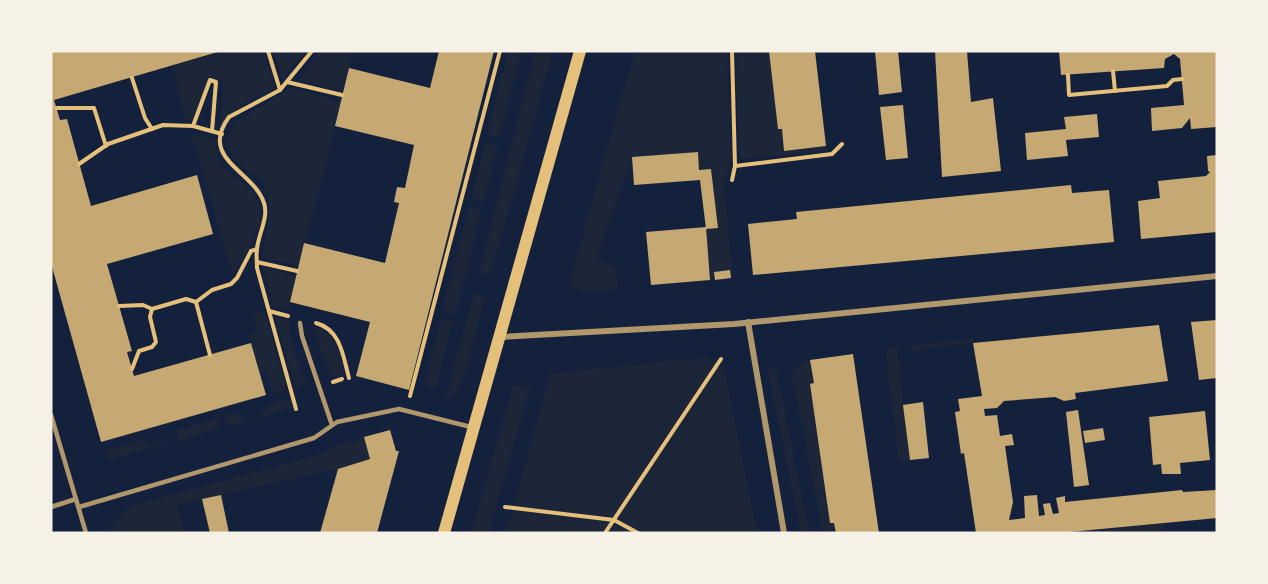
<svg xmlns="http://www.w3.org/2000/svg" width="1268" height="584" viewBox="0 0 1268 584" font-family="'Open Sans',sans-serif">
<rect width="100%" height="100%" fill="#14213d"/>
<g fill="#1d2539">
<path d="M224,51H264L275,88C253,99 235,105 220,127L223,81L209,77L192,120L186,119L172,66Z"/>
<path d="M274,51H283L285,56L291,51H305L282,80Z"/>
<path d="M318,51H353L343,91L299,80L308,69Z"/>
<path d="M508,51H522L499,138L487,134Z"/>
<path d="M535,51H553L491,275L479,273Z"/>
<path d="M635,51H727L731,157L724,187L733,278H731L730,270L715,271V280H710L706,229L718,227L711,169L699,170L698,152L632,158L596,259L616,267L618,289C603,290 583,296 571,285V277Z"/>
<path d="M736,51H769L778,128L782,129L784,151L826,146L827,151L742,159L739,156Z"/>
<path d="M288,87L341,101L299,266L262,257C264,241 272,213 269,197C261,166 209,163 235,122L283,93Z"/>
<path d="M191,134L216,140C216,146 216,152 218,158C231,185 269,184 259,225C254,243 242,259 233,275Z"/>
<path d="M486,141L498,144L483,202L471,199Z"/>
<path d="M469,206L482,209L455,315L442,311Z"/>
<path d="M263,267L296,276L288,310L273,306Z"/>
<path d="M474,293L486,295L462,382L453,396L445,402Z"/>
<path d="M264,310L287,389L273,394L266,370L260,372L249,334L258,332L253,313Z"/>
<path d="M275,317L290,321L291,342L306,384L295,387Z"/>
<path d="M441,318L453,321L436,388L424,385Z"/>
<path d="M313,326C339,337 337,349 344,374L330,376Z"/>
<path d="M973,338V343L912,351L911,345Z"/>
<path d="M897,347L910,460L899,462L885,348Z"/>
<path d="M708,357L724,368L757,533H506L551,373Z"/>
<path d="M810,360L814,383L810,384L830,523H834L836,533H823L792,374L803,361Z"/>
<path d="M776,368L809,533H801L768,370Z"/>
<path d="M513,385L530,387L489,533H471Z"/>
<path d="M289,398L293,407L228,426L224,415L240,412L243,420L268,412L266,406Z"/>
<path d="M218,418L220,428L179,441L176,430Z"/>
<path d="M364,437L370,459L338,469L177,505L184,533H107L121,515L133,505L307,458L330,450L347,441L352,444Z"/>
<path d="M173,439V442L108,460L105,450L145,440L148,446Z"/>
<path d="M1165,523L1159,533H1072Z"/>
</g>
<g fill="#c6a872">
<path d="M51,51H221L54,100L60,120L67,119L91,206L197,175L213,234L107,264L132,351L127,352L134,376L251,343L266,395L101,442L51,263Z"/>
<path d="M439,51H494L409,390L356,376L370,322L290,302L304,243L385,263L399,203L394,202L397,187L405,188L414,145L335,126L349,68L430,88Z"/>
<path d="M769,51H815L826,146L784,151L782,129H778Z"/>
<path d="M875,51H898L902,92L879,95Z"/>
<path d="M935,51H967L971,102L993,98L1001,171L942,177Z"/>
<path d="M1059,51H1217V127L1191,129L1190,118L1182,128L1152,131L1151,108L1184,105L1180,59L1174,54L1165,59L1164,68L1061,75Z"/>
<path d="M903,105L908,158L886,160L880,107Z"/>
<path d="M1097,114L1099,137L1066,140L1068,156L1027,160L1025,133L1066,129L1064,117Z"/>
<path d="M698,152L699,170L711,169L718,228L706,229L700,180L634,185L632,157Z"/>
<path d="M1217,155V232L1141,239L1138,201L1160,198L1158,181L1206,176L1210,172L1208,171L1207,156Z"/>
<path d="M1071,185L1072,193L1109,190L1114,242L753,275L748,224L797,219L796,212Z"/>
<path d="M706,227L710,280L651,285L646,232Z"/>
<path d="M730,270L731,278L715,280L714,272Z"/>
<path d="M1217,320V378L1199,380L1191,322Z"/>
<path d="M1159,325L1168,381L1075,393L1076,399L1064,401L1055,397L1004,401L997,408L984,409L985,416L997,415L1000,436L1012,434L1014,445L1005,446L1013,502L1009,520L1025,518L1024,496L1037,495L1039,516L1045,515L1043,504L1050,503L1053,514L1059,513L1056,498L1065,496V502L1182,490L1183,492L1217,490V518L1059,533H976L964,453L961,454L955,412L960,411L958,399L982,396L973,343Z"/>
<path d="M853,354L879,533H836L834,523H830L810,384L814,383L810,360Z"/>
<path d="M923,402L929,458L910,460L903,405Z"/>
<path d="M1078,410L1089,485L1074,487L1066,412Z"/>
<path d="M1205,411L1210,460L1180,463L1181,474H1162L1161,464L1153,465L1149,417Z"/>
<path d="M1103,428L1105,440L1085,443L1083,431Z"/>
<path d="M390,430L396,451H399L377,533H320L338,469L370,459L364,437Z"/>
<path d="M221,495L229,533H210L202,499Z"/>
</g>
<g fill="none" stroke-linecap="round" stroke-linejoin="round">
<g stroke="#e5c07b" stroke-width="4">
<path d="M268,51L280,90L229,117C198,159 254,171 264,203C269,217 258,235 257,249C256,255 257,262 257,268L296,409"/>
<path d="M732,51L735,166L732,180"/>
<path d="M1113,71L1115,91"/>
<path d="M1068,75L1069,95L1167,86L1173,80L1182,79"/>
<path d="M132,78L145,118L152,129"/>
<path d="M287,82L342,95"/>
<path d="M280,90L312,51"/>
<path d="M57,108H94L106,146"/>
<path d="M193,126L222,134"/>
<path d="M79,164L108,144L163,125L193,126L210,80L216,82L212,131"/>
<path d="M735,166L832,154L842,144"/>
<path d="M257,262L297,271"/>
<path d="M196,302L210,355"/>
<path d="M119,306L143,305L152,309L186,299L196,302L212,290L231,284L237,278L251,251L257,249"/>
<path d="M269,311L288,316"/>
<path d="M316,323C341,330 343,356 349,378"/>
<path d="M132,369L139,351L152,347L156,342L150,317L152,309"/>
<path d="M333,382L342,379"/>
<path d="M410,396L500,51"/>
<path d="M505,507L614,520L638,533"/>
<path d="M605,533L721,359"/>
</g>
<g stroke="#b1986c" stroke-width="4.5">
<path d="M300,323L302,336L332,425"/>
<path d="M51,415L86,533"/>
<path d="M51,507L76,499"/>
<path d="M79,507L314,438L337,422L399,409L471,427"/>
</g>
<g stroke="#b1986c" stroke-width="6">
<path d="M748,322L784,533"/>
<path d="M500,337L734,324L1217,276"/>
</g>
<path stroke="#e5c07b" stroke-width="12" d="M444,533L580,51"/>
</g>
<rect width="1268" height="584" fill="none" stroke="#f6f1e7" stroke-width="105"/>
</svg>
